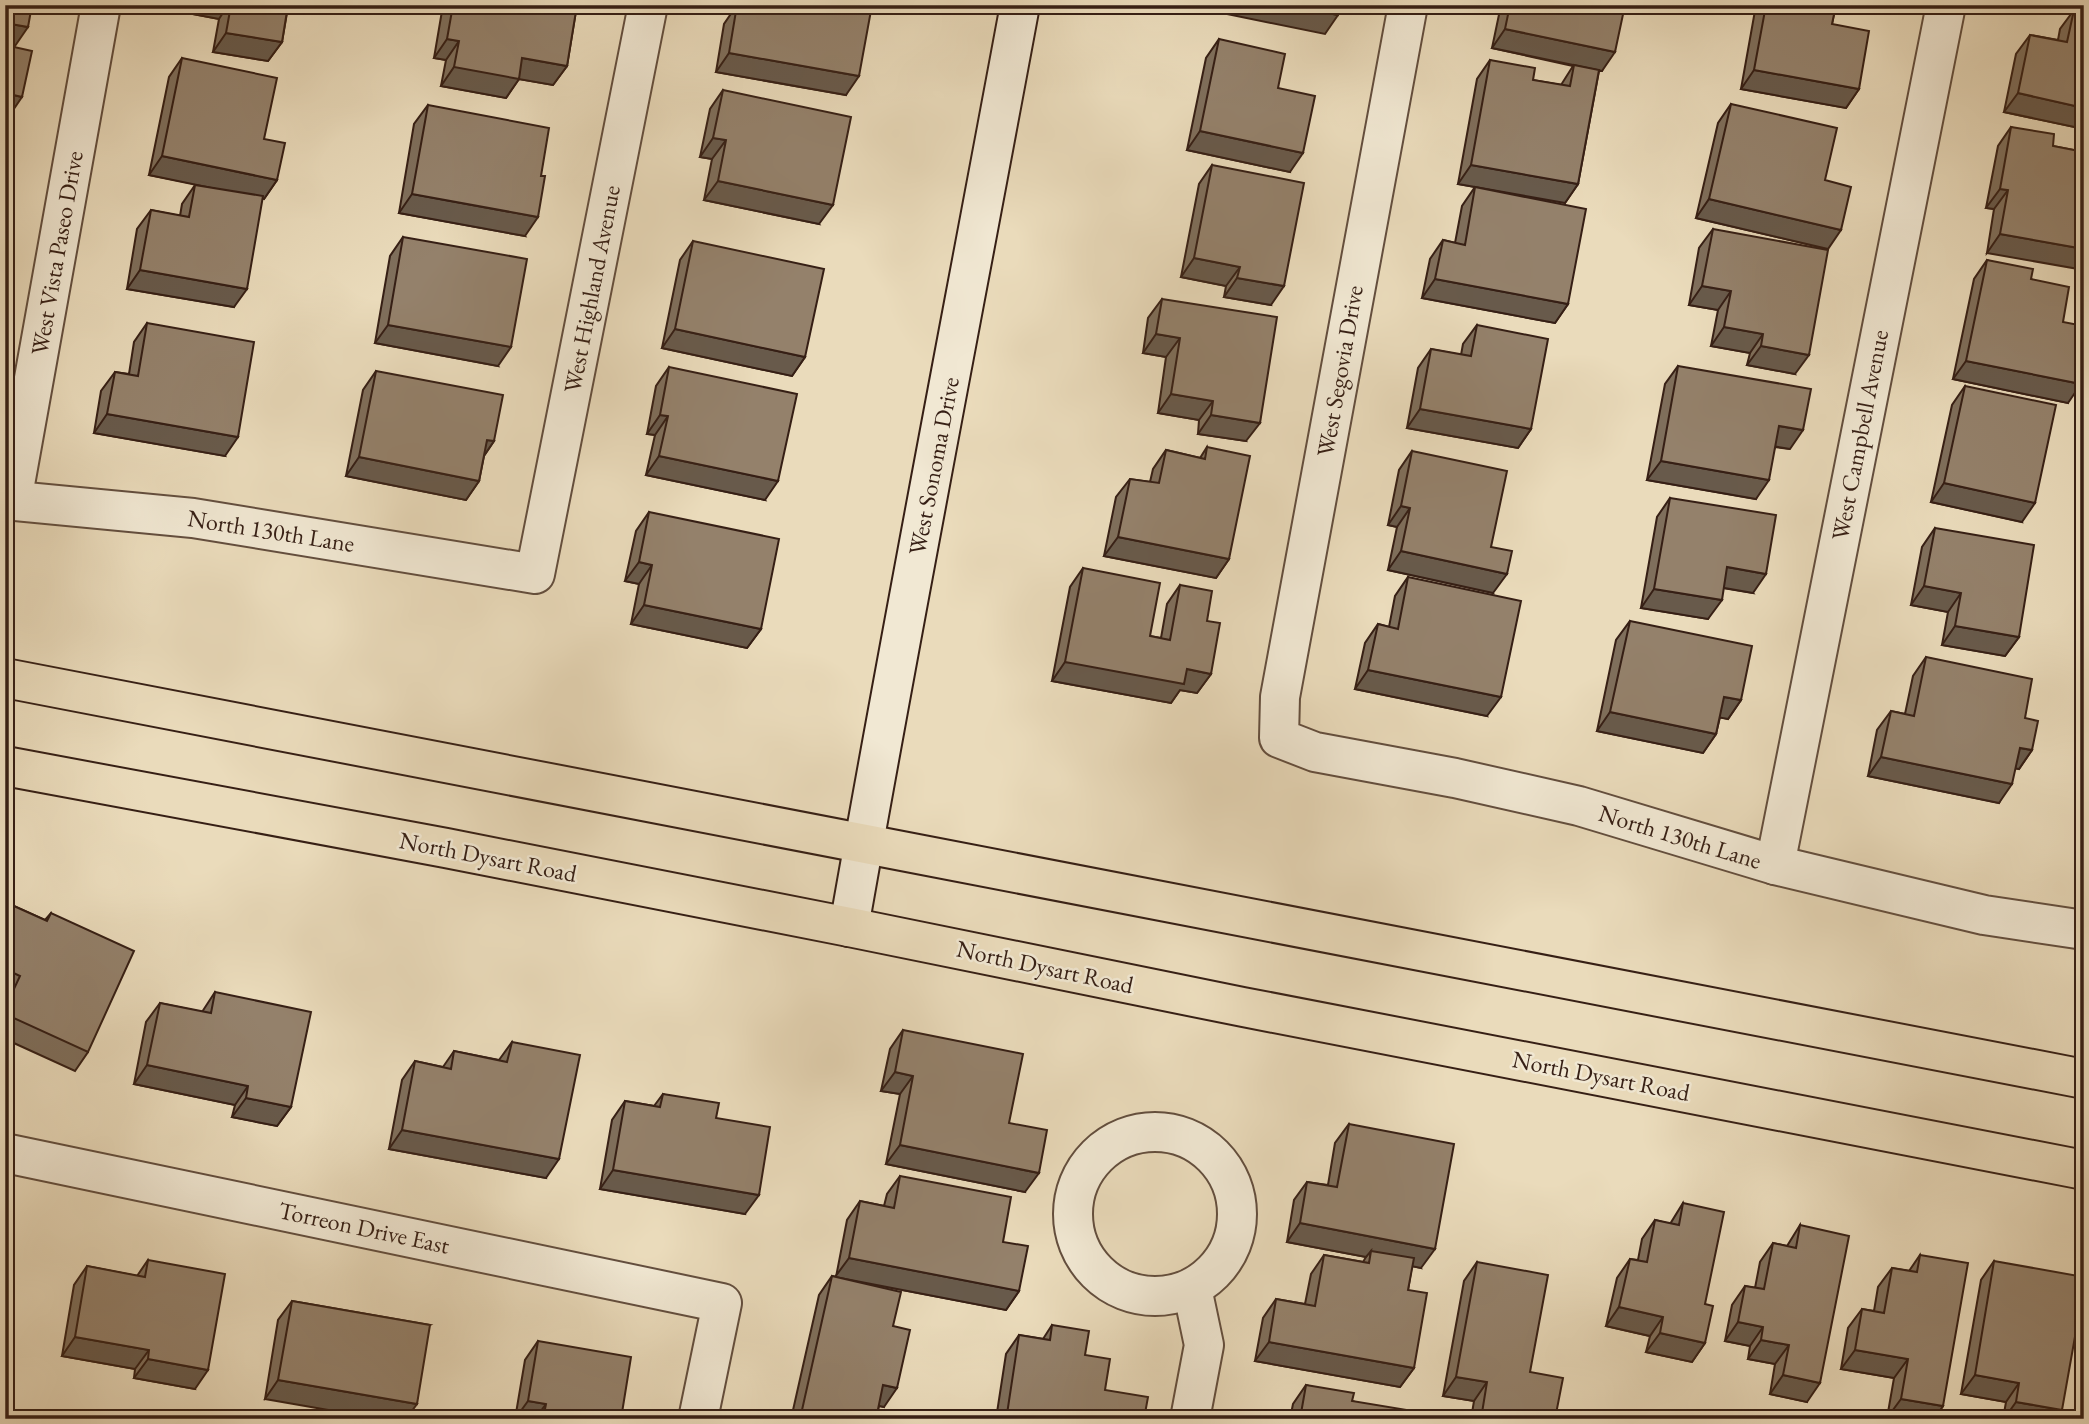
<svg xmlns="http://www.w3.org/2000/svg" width="2089" height="1424" viewBox="0 0 2089 1424" font-family="'EB Garamond',serif">
<rect width="100%" height="100%" fill="#eadbbb"/>
<filter id="stains"><feTurbulence type="fractalNoise" baseFrequency=".00286" numOctaves="4"/><feColorMatrix values="0 0 0 0 .2 0 0 0 0 .09 0 0 0 0 .02 0 0 0 .5 -.17"/></filter>
<radialGradient id="worn" r=".72"><stop offset=".6" stop-color="#630" stop-opacity="0"/><stop offset="1" stop-color="#630" stop-opacity=".3"/></radialGradient>
<g fill="none" stroke-linecap="round" stroke-linejoin="round">
<defs>
<g id="street">
<path d="M1408,5L1280,697L1279,738L1315,752L1455,778L1579,806L1775,865L1984,915L2084,930"/>
<path d="M5,500L193,518L535,574L648,5"/>
<path d="M12,501L101,5"/>
<path d="M1775,865L1946,5"/>
<circle cx="1155" cy="1214" r="82"/>
<path d="M5,1153L722,1303L698,1419"/>
<path d="M1190,1419L1204,1345L1192,1288"/>
</g>
<path id="secondary" d="M849,927C903,619 963,312 1020,5"/>
<g id="primary">
<path d="M5,678L2084,1079"/>
<path d="M5,766L446,848L849,927L1243,1007L2084,1170"/>
</g>
</defs>
<use href="#street" stroke="#634e3e" stroke-width="42"/>
<use href="#secondary" stroke="#361f15" stroke-width="42"/>
<use href="#primary" stroke="#361f15" stroke-width="42"/>
<use href="#street" stroke="#f1e8d3" stroke-width="38"/>
<use href="#secondary" stroke="#f1e8d3" stroke-width="38"/>
<use href="#primary" stroke="#eadbbb" stroke-width="38"/>
</g>
<g fill="#7f6f5c" stroke="#361f15" stroke-width="2">
<path d="M183,5H300L297,9L288,7L282,42L268,61L213,52L219,19L182,12Z"/>
<path d="M443,5H577L567,66L553,85L519,79L506,98L441,86L446,60L434,58Z"/>
<path d="M737,5H872L846,95L716,72L724,24Z"/>
<path d="M1501,5H1625L1602,71H1599L1578,184L1565,203L1458,184L1477,79L1490,60L1533,80L1561,85L1573,66L1492,48Z"/>
<path d="M1756,5H1836L1832,24L1859,89L1846,108L1741,89Z"/>
<path d="M2074,10L2084,12V129L2004,112L2016,54L2030,35L2058,40L2060,29Z"/>
<path d="M1219,39L1278,88L1290,172L1187,150L1206,58Z"/>
<path d="M182,58L264,139L277,180L264,199L262,198L234,307L127,289L137,229L151,210L180,216L182,204L195,185L215,188L149,175L169,77Z"/>
<path d="M723,90L819,224L704,200L712,159L700,157L710,109Z"/>
<path d="M1731,104L1825,180L1828,249L1696,218L1718,123Z"/>
<path d="M428,105L525,236L399,213L414,124Z"/>
<path d="M2011,127L2053,146L2084,152L1987,253L1994,209L1986,208L1998,146Z"/>
<path d="M1212,165L1271,305L1224,297L1226,286L1181,277L1199,184Z"/>
<path d="M1475,187L1568,304L1555,323L1422,298L1430,259L1443,240L1455,243L1462,206Z"/>
<path d="M1713,229L1795,374L1747,365L1750,353L1711,346L1718,310L1689,305L1699,248Z"/>
<path d="M403,237L498,366L375,343L390,256Z"/>
<path d="M693,241L805,357L792,376L662,348L680,260Z"/>
<path d="M1987,260L2031,279L2063,322L2068,403L1953,379L1974,279Z"/>
<path d="M1162,299L1246,441L1198,434L1199,420L1158,413L1166,357L1143,353L1148,318Z"/>
<path d="M147,323L225,456L94,433L101,391L115,372L129,374L134,342Z"/>
<path d="M1477,325L1531,429L1518,448L1407,428L1418,368L1431,349L1461,355L1463,344Z"/>
<path d="M1678,366L1790,449L1775,447L1756,499L1647,480L1665,384Z"/>
<path d="M669,367L765,500L646,475L655,435L647,434L656,386Z"/>
<path d="M376,371L494,441L484,456L479,481L466,500L346,476L363,390Z"/>
<path d="M1965,386L2022,522L1931,502L1952,405Z"/>
<path d="M1207,447L1229,559L1216,578L1104,556L1116,497L1130,479L1150,482L1153,469L1166,450L1200,458Z"/>
<path d="M1412,451L1493,593L1388,570L1397,527L1388,525L1399,470Z"/>
<path d="M1670,498L1753,593L1723,588L1708,619L1641,608L1657,517Z"/>
<path d="M649,512L761,629L747,648L631,624L639,584L625,581L636,531Z"/>
<path d="M1935,528L2019,637L2005,656L1942,645L1948,612L1911,605L1922,547Z"/>
<path d="M1083,568L1150,636L1161,638L1167,604L1180,585L1207,621L1211,674L1197,693L1180,690L1171,703L1052,681L1070,587Z"/>
<path d="M1408,577L1487,716L1355,689L1365,643L1378,624L1389,627L1395,596Z"/>
<path d="M1630,621L1741,700L1728,719L1720,717L1716,734L1703,753L1597,731L1616,640Z"/>
<path d="M1926,657L2025,718L2032,750L2019,769L2015,768L1999,803L1868,776L1877,730L1891,711L1905,714L1913,676Z"/>
<path d="M5,902L45,920L51,913L88,1052L75,1071L5,1039V997L7,995L5,994Z"/>
<path d="M215,992L291,1107L277,1126L232,1117L235,1105L134,1084L146,1022L160,1003L202,1012Z"/>
<path d="M903,1030L1009,1123L1025,1192L886,1164L900,1094L881,1091L890,1049Z"/>
<path d="M512,1042L546,1178L389,1149L402,1080L415,1061L443,1067L454,1051L499,1060Z"/>
<path d="M663,1094L716,1118L745,1214L600,1189L612,1120L625,1101L654,1106Z"/>
<path d="M1349,1124L1421,1268L1412,1266L1408,1290L1414,1368L1400,1387L1255,1361L1263,1318L1276,1299L1305,1304L1311,1274L1324,1255L1363,1262L1366,1257L1287,1242L1294,1200L1307,1182L1328,1185L1335,1143Z"/>
<path d="M900,1176L1003,1242L1019,1291L1006,1310L840,1278L893,1326L884,1407L879,1406L876,1419H791L819,1295L832,1276L836,1277L847,1220L860,1201L884,1206L887,1194Z"/>
<path d="M1683,1203L1705,1304V1343L1692,1362L1646,1352L1650,1336L1606,1326L1617,1278L1630,1259L1638,1260L1642,1239L1655,1220L1670,1224Z"/>
<path d="M1800,1225L1807,1402L1770,1394L1775,1364L1748,1359L1750,1346L1725,1341L1732,1305L1745,1286L1755,1288L1760,1262L1773,1243L1787,1246Z"/>
<path d="M1920,1255L1943,1406L1934,1419L1887,1418L1894,1378L1841,1369L1848,1328L1862,1309L1874,1311L1878,1287L1892,1268L1909,1271Z"/>
<path d="M148,1260L195,1389L134,1378L135,1369L62,1356L74,1285L87,1266L137,1276Z"/>
<path d="M1994,1261L2062,1410L2056,1419H2003L2006,1402L1961,1394L1981,1280Z"/>
<path d="M1477,1262L1530,1372L1555,1419H1471L1474,1401L1443,1396L1464,1281Z"/>
<path d="M292,1301L430,1325L265,1399L278,1320Z"/>
<path d="M1052,1325L1085,1355L1105,1390L1144,1419H996L1006,1354L1019,1335L1043,1339Z"/>
<path d="M538,1341L621,1419H515L525,1360Z"/>
<path d="M1306,1385L1352,1401L1412,1419H1290L1293,1404Z"/>
</g>
<g fill="#685a4b" stroke="#361f15" stroke-width="2">
<path d="M186,5H228L219,19L182,12Z"/>
<path d="M278,5H300L297,9Z"/>
<path d="M1194,5H1289L1338,15L1325,34L1193,7Z"/>
<path d="M5,23L28,27L15,46L5,44Z"/>
<path d="M1505,29L1615,52L1602,71L1492,48Z"/>
<path d="M226,33L282,42L268,61L213,52Z"/>
<path d="M447,39L459,41L446,60L434,58Z"/>
<path d="M729,53L859,76L846,95L716,72Z"/>
<path d="M522,58L567,66L553,85L519,79L506,98L441,86L454,67Z"/>
<path d="M1754,70L1859,89L1846,108L1741,89Z"/>
<path d="M5,93L22,97L9,116L5,115Z"/>
<path d="M2018,93L2084,108V129L2004,112Z"/>
<path d="M1200,131L1303,153L1290,172L1187,150Z"/>
<path d="M713,138L726,140L712,159L700,157Z"/>
<path d="M162,156L277,180L264,199L149,175Z"/>
<path d="M1471,165L1578,184L1565,203L1458,184Z"/>
<path d="M718,181L833,205L819,224L704,200Z"/>
<path d="M2000,189L2008,190L1994,209L1986,208Z"/>
<path d="M412,194L538,217L525,236L399,213Z"/>
<path d="M1709,199L1841,230L1828,249L1696,218Z"/>
<path d="M2000,234L2084,249V270L1987,253Z"/>
<path d="M1194,258L1240,267L1226,286L1181,277Z"/>
<path d="M140,270L247,289L234,307L127,289Z"/>
<path d="M1237,278L1284,286L1271,305L1224,297Z"/>
<path d="M1435,279L1568,304L1555,323L1422,298Z"/>
<path d="M1702,286L1731,291L1718,310L1689,305Z"/>
<path d="M388,325L511,347L498,366L375,343Z"/>
<path d="M1724,327L1763,334L1750,353L1711,346Z"/>
<path d="M675,329L805,357L792,376L662,348Z"/>
<path d="M1156,334L1180,338L1166,357L1143,353Z"/>
<path d="M1761,346L1809,355L1795,374L1747,365Z"/>
<path d="M1966,361L2081,384L2068,403L1953,379Z"/>
<path d="M1171,394L1213,401L1199,420L1158,413Z"/>
<path d="M1420,409L1531,429L1518,448L1407,428Z"/>
<path d="M107,414L238,437L225,456L94,433Z"/>
<path d="M660,415L668,416L655,435L647,434Z"/>
<path d="M1211,415L1260,423L1246,441L1198,434Z"/>
<path d="M1779,426L1803,430L1790,449L1766,445Z"/>
<path d="M487,440L494,441L481,460Z"/>
<path d="M659,456L778,481L765,500L646,475Z"/>
<path d="M359,457L479,481L466,500L346,476Z"/>
<path d="M1661,461L1769,480L1756,499L1647,480Z"/>
<path d="M1944,483L2035,503L2022,522L1931,502Z"/>
<path d="M1401,506L1410,508L1397,527L1388,525Z"/>
<path d="M1118,537L1229,559L1216,578L1104,556Z"/>
<path d="M1401,551L1507,574L1493,593L1388,570Z"/>
<path d="M639,562L652,565L639,584L625,581Z"/>
<path d="M1727,567L1766,574L1753,593L1713,586Z"/>
<path d="M1924,586L1961,593L1948,612L1911,605Z"/>
<path d="M1654,589L1722,600L1708,619L1641,608Z"/>
<path d="M644,605L761,629L747,648L631,624Z"/>
<path d="M1955,626L2019,637L2005,656L1942,645Z"/>
<path d="M1065,662L1187,669L1211,674L1197,693L1180,690L1171,703L1052,681Z"/>
<path d="M1368,670L1501,697L1487,716L1355,689Z"/>
<path d="M1724,697L1741,700L1728,719L1711,716Z"/>
<path d="M1610,712L1716,734L1703,753L1597,731Z"/>
<path d="M2020,748L2032,750L2019,769L2006,767Z"/>
<path d="M1881,757L2012,784L1999,803L1868,776Z"/>
<path d="M147,1065L248,1086L235,1105L134,1084Z"/>
<path d="M895,1072L913,1076L900,1094L881,1091Z"/>
<path d="M246,1098L291,1107L277,1126L232,1117Z"/>
<path d="M402,1130L559,1159L546,1178L389,1149Z"/>
<path d="M900,1145L1039,1173L1025,1192L886,1164Z"/>
<path d="M613,1170L759,1195L745,1214L600,1189Z"/>
<path d="M1300,1223L1435,1249L1421,1268L1370,1258L1371,1251L1366,1257L1287,1242Z"/>
<path d="M849,1258L1019,1291L1006,1310L835,1277Z"/>
<path d="M1619,1307L1663,1317L1650,1336L1606,1326Z"/>
<path d="M1738,1322L1763,1327L1750,1346L1725,1341Z"/>
<path d="M1660,1333L1705,1343L1692,1362L1646,1352Z"/>
<path d="M75,1337L149,1350L135,1369L62,1356Z"/>
<path d="M1761,1340L1789,1345L1775,1364L1748,1359Z"/>
<path d="M1269,1342L1414,1368L1400,1387L1255,1361Z"/>
<path d="M1855,1350L1908,1359L1894,1378L1841,1369Z"/>
<path d="M148,1359L208,1370L195,1389L134,1378Z"/>
<path d="M1783,1375L1820,1383L1807,1402L1770,1394Z"/>
<path d="M1975,1375L2019,1383L2006,1402L1961,1394Z"/>
<path d="M1456,1377L1487,1382L1474,1401L1443,1396Z"/>
<path d="M278,1380L417,1404L406,1419H380L265,1399Z"/>
<path d="M883,1385L897,1388L884,1407L870,1404Z"/>
<path d="M1901,1399L1943,1406L1934,1419L1887,1418Z"/>
<path d="M528,1401L546,1404L535,1419H515Z"/>
<path d="M2016,1402L2062,1410L2056,1419H2004Z"/>
<path d="M1007,1414L1038,1419H1003Z"/>
</g>
<g fill="#94816b" stroke="#361f15" stroke-width="2">
<path d="M5,5H32L28,27L5,23Z"/>
<path d="M231,5H288L282,42L226,33Z"/>
<path d="M453,5H577L567,66L522,58L519,79L454,67L459,41L447,39Z"/>
<path d="M737,5L747,6V5H872L859,76L729,53Z"/>
<path d="M1289,5H1340L1338,15Z"/>
<path d="M1510,5H1625L1615,52L1505,29Z"/>
<path d="M1766,5H1836L1832,24L1869,31L1859,89L1754,70Z"/>
<path d="M2074,10L2084,12V108L2018,93L2030,35L2067,42Z"/>
<path d="M1219,39L1285,54L1278,88L1315,96L1303,153L1200,131Z"/>
<path d="M5,45L32,51L22,97L5,93Z"/>
<path d="M182,58L277,78L264,139L285,143L277,180L162,156Z"/>
<path d="M1490,60L1535,68L1533,80L1570,86L1574,65L1599,70L1578,184L1471,165Z"/>
<path d="M723,90L851,117L833,205L718,181L726,140L713,138Z"/>
<path d="M1731,104L1837,128L1825,180L1851,187L1841,230L1709,199Z"/>
<path d="M428,105L549,128L541,176H545L538,217L412,194Z"/>
<path d="M2011,127L2054,134L2053,146L2084,152V249L2000,234L2008,190L2000,189Z"/>
<path d="M1212,165L1304,183L1284,286L1237,278L1240,267L1194,258Z"/>
<path d="M195,185L263,196L247,289L140,270L151,210L189,217Z"/>
<path d="M1475,187L1586,209L1568,304L1435,279L1443,240L1465,245Z"/>
<path d="M1713,229L1828,250L1809,355L1761,346L1763,334L1724,327L1731,291L1702,286Z"/>
<path d="M403,237L527,259L511,347L388,325Z"/>
<path d="M693,241L824,269L805,357L675,329Z"/>
<path d="M1987,260L2033,269L2031,279L2069,287L2063,322L2084,326V369L2081,384L1966,361Z"/>
<path d="M1162,299L1277,317L1260,423L1211,415L1213,401L1171,394L1180,338L1156,334Z"/>
<path d="M147,323L254,342L238,437L107,414L115,372L138,376Z"/>
<path d="M1477,325L1548,339L1531,429L1420,409L1431,349L1471,356Z"/>
<path d="M1678,366L1811,389L1803,430L1779,426L1769,480L1661,461Z"/>
<path d="M669,367L797,394L778,481L659,456L668,416L660,415Z"/>
<path d="M376,371L503,395L494,441L487,440L479,481L359,457Z"/>
<path d="M1965,386L2056,405L2035,503L1944,483Z"/>
<path d="M1207,447L1250,456L1229,559L1118,537L1130,479L1159,483L1166,450L1205,459Z"/>
<path d="M1412,451L1507,471L1491,547L1512,551L1507,574L1401,551L1410,508L1401,506Z"/>
<path d="M1670,498L1776,515L1766,574L1727,567L1722,600L1654,589Z"/>
<path d="M649,512L779,539L761,629L644,605L652,565L639,562Z"/>
<path d="M1935,528L2034,545L2019,637L1955,626L1961,593L1924,586Z"/>
<path d="M1083,568L1160,583L1150,636L1170,640L1180,585L1212,591L1207,621L1220,623L1211,674L1187,669L1184,684L1065,662Z"/>
<path d="M1408,577L1521,601L1501,697L1368,670L1378,624L1398,629Z"/>
<path d="M1630,621L1752,646L1741,700L1724,697L1716,734L1610,712Z"/>
<path d="M1926,657L2032,679L2025,718L2038,721L2032,750L2020,748L2012,784L1881,757L1891,711L1914,716Z"/>
<path d="M5,902L47,921L51,913L134,951L88,1052L5,1014V1008L20,976L5,969Z"/>
<path d="M215,992L311,1012L291,1107L246,1098L248,1086L147,1065L160,1003L211,1013Z"/>
<path d="M903,1030L1023,1054L1009,1123L1047,1130L1039,1173L900,1145L913,1076L895,1072Z"/>
<path d="M512,1042L580,1055L559,1159L402,1130L415,1061L451,1069L454,1051L507,1062Z"/>
<path d="M663,1094L719,1103L716,1118L770,1127L759,1195L613,1170L625,1101L660,1107Z"/>
<path d="M1349,1124L1454,1144L1435,1249L1300,1223L1307,1182L1337,1187Z"/>
<path d="M900,1176L1011,1197L1003,1242L1028,1246L1019,1291L849,1258L860,1201L894,1208Z"/>
<path d="M1683,1203L1724,1212L1705,1304L1713,1306L1705,1343L1660,1333L1663,1317L1619,1307L1630,1259L1647,1262L1655,1220L1679,1225Z"/>
<path d="M1800,1225L1849,1236L1820,1383L1783,1375L1789,1345L1761,1340L1763,1327L1738,1322L1745,1286L1764,1289L1773,1243L1796,1248Z"/>
<path d="M1371,1251L1414,1258L1408,1290L1427,1293L1414,1368L1269,1342L1276,1299L1315,1306L1324,1255L1369,1263Z"/>
<path d="M1920,1255L1968,1263L1943,1406L1901,1399L1908,1359L1855,1350L1862,1309L1884,1313L1892,1268L1917,1272Z"/>
<path d="M148,1260L225,1274L208,1370L148,1359L149,1350L75,1337L87,1266L145,1277Z"/>
<path d="M1994,1261L2084,1277V1286L2062,1410L2016,1402L2019,1383L1975,1375Z"/>
<path d="M1477,1262L1548,1275L1530,1372L1563,1378L1555,1419H1481L1487,1382L1456,1377Z"/>
<path d="M832,1276L901,1292L893,1326L910,1330L897,1388L883,1385L876,1419H800Z"/>
<path d="M292,1301L430,1325L417,1404L278,1380Z"/>
<path d="M1052,1325L1089,1331L1085,1355L1110,1359L1105,1390L1148,1397L1144,1419H1038L1007,1414L1019,1335L1050,1340Z"/>
<path d="M538,1341L631,1357L621,1419H543L546,1404L528,1401Z"/>
<path d="M1306,1385L1354,1393L1352,1401L1413,1411L1412,1419H1300Z"/>
</g>
<g text-anchor="middle" stroke-width="5" stroke-linejoin="round" paint-order="stroke">
<g font-size="24" fill="#361f15" stroke="#f1e8d3">
<text transform="translate(57 253) rotate(-80)" y="8">West Vista Paseo Drive</text>
<text transform="translate(592 289) rotate(-79)" y="8">West Highland Avenue</text>
<text transform="translate(1340 371) rotate(-80)" y="8">West Segovia Drive</text>
<text transform="translate(1860 435) rotate(-79)" y="8">West Campbell Avenue</text>
<text transform="translate(934 466) rotate(-79)" y="8">West Sonoma Drive</text>
<text transform="translate(271 531) rotate(9)" y="8">North 130th Lane</text>
<text transform="translate(1680 837) rotate(17)" y="8">North 130th Lane</text>
<text transform="translate(488 857) rotate(11)" y="8">North Dysart Road</text>
<text transform="translate(1045 967) rotate(12)" y="8">North Dysart Road</text>
<text transform="translate(1601 1076) rotate(11)" y="8">North Dysart Road</text>
<text transform="translate(364 1228) rotate(12)" y="8">Torreon Drive East</text>
</g>
</g>
<rect width="2089" height="1424" fill="none" stroke="#eadbbb" stroke-width="28"/>
<rect x="7" y="7" width="2075" height="1410" fill="none" stroke="#361f15" stroke-width="3.5"/>
<rect x="14" y="14" width="2061" height="1396" fill="none" stroke="#361f15" stroke-width="2"/>
<rect width="100%" height="100%" filter="url(#stains)"/>
<rect width="100%" height="100%" fill="url(#worn)"/>
</svg>
